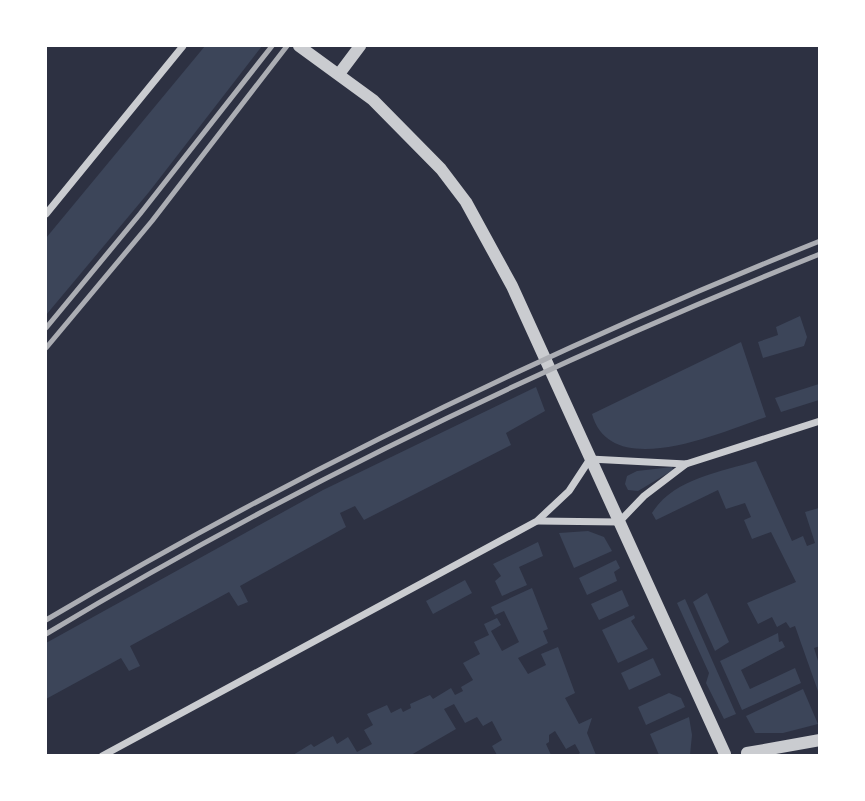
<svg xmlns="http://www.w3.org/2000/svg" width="865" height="801" viewBox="0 0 865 801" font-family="Overpass,sans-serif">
<rect width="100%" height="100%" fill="#2d3142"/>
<g fill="#3c4559">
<path d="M205,46H262L149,192L46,315V238Z"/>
<path d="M800,316L807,337L804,346L763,358L758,342L778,335L776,327Z"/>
<path d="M741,342L766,417C723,431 611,483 592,414Z"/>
<path d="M819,384V400L781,412L775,398Z"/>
<path d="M536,387L545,411L506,433L511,445L364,520L355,506L340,513L346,527L240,586L248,602L238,606L229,592L130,646L140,666L129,671L121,658L46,699V643L323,490Z"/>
<path d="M756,461L792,541L803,536L807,546L815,543L805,512L819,508L820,646L814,648L819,664V694L795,626L790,628L786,622L777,627L772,617L758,624L747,603L796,582L771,532L752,539L744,520L751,517L745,503L726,509L718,490L656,520L652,513C673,479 720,472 756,461Z"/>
<path d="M672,467L673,470L638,491L628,490L625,484L627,476L637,471Z"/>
<path d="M588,531L604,537L612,551L574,568L559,533Z"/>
<path d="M538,542L543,556L519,567L527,585L502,596L495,581L501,576L493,564Z"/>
<path d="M616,560L620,568L614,572L617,581L587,595L579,578Z"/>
<path d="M465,580L472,593L433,614L426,601Z"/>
<path d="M532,588L548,629L543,631L548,643L518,658L528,674L546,665L541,654L558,647L575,693L565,698L579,724L592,718L587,733L596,755H577L580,753L575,744L566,749L555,731L549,735V742L546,744L551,755H497L492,746L502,740L492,721L483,726L477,717L465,723L454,704L444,709L456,729L411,755H293L311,744L314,747L333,736L337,744L348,737L357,752L372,744L364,730L373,725L367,714L387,705L391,713L401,708L403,712L411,708L410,704L430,695L433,699L451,688L455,695L463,691L461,687L473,680L463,663L480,654L474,642L489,635L484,624L497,618L501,625L491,631L502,651L519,642L504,611L495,615L491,607Z"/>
<path d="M622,590L629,606L599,620L591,604Z"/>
<path d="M707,593L729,642L715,651L693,602Z"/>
<path d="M685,599L736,714L724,719L706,683L709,673L677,603Z"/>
<path d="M634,615L635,618L631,621L648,649L618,663L602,630Z"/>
<path d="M778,633L779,642L782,641L785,647L741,670L750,689L795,668L801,683L742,710L720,661Z"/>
<path d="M653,658L661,675L629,690L621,673Z"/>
<path d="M803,689L818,724L783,733H755L746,716Z"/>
<path d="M669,693L681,698L685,707L646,725L638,707Z"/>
<path d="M689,717L692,735L690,755H659L650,734Z"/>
</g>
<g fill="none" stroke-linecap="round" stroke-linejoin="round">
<g stroke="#caccd0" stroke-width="7">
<path d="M46,214L183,46"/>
<path d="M538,521L619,522L644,496L686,464"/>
<path d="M102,756L537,521L569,491L590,459L686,464L820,421"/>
</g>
<g stroke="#caccd0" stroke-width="12">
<path d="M299,46L373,100L441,169L466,202L512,286L725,754"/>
<path d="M339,74L360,46"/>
<path d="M747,753L820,740"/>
</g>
<g stroke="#abadb3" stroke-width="5">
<path d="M46,328L140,214L272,46"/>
<path d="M46,348L152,221L287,46"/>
<path d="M46,620C293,474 553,348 820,241"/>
<path d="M46,634C292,486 553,361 820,254"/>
</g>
</g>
<rect width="865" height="801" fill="none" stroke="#ffffff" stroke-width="94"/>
</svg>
